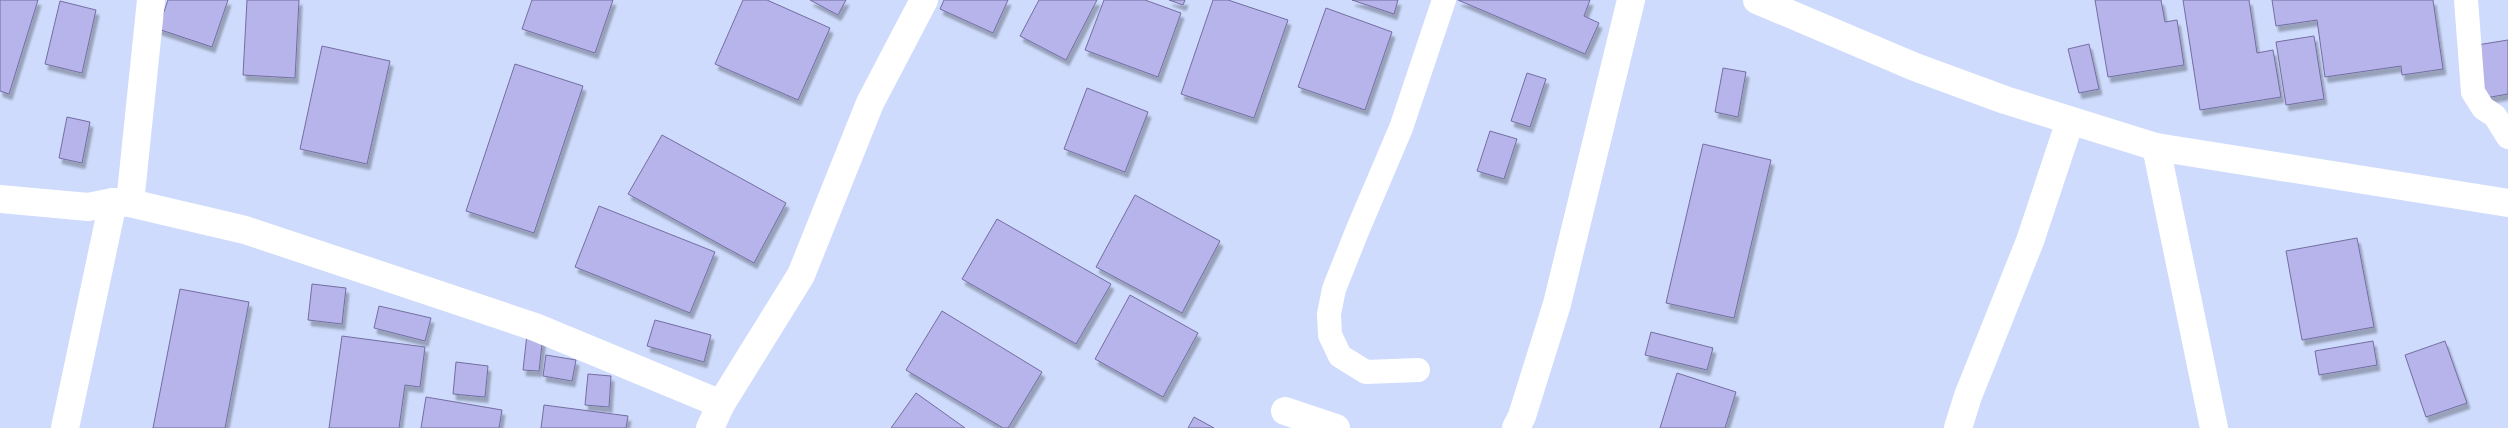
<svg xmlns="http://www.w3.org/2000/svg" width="2508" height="428" viewBox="0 0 2508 428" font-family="Signika,sans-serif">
<defs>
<filter id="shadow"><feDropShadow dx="3" dy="5.5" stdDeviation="1" flood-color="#0004"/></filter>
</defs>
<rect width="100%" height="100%" fill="#cedbfc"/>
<g fill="#b7b3eb" stroke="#736ea1" filter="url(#shadow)">
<path d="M0,0H38L9,94L0,91Z"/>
<path d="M168,0H228L212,47L158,29Z"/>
<path d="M247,0H299L295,78L243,75Z"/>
<path d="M532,0H613L595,53L522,29Z"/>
<path d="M743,0H767L830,28L798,100L715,64Z"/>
<path d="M810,0H846L838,15Z"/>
<path d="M944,0H1008L993,33L940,9Z"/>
<path d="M1039,0H1097L1066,60L1020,36Z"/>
<path d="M1104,0H1145L1181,13L1158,77L1085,50Z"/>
<path d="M1169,0H1185L1183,5Z"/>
<path d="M1213,0H1228L1288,20L1254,118L1181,94Z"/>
<path d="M1352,0H1398L1394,14Z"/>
<path d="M1458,0H1590L1584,16L1599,23L1585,54Z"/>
<path d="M2095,0H2161L2165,22L2177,20L2184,65L2108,77Z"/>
<path d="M2183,0H2249L2257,53L2273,50L2281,97L2200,110Z"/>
<path d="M2272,0H2433L2443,69L2402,75L2401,66L2325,77L2317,20L2276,26Z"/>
<path d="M60,1L96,10L82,73L45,64Z"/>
<path d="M1326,8L1392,32L1365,110L1298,87Z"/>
<path d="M2314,36L2324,99L2286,105L2276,42Z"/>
<path d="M2508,40V94L2485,98L2477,45Z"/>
<path d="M2089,44L2099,89L2079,93L2068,49Z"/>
<path d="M322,46L390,61L367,164L300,149Z"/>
<path d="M515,64L583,86L534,233L466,211Z"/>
<path d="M1723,68L1746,72L1738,117L1715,112Z"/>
<path d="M1527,73L1546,79L1530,127L1511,121Z"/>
<path d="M1087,88L1148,112L1125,172L1064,149Z"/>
<path d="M67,117L90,122L82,163L59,158Z"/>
<path d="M1490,131L1517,139L1504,179L1477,171Z"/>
<path d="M662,135L786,203L754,263L628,194Z"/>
<path d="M1703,144L1771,160L1734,318L1666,303Z"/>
<path d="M1135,195L1220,241L1182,313L1096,267Z"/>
<path d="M599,206L715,252L690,313L575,267Z"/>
<path d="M997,219L1111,284L1076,344L962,279Z"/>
<path d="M2357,238L2374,327L2302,340L2286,251Z"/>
<path d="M312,284L346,288L342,324L308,320Z"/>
<path d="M180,289L249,302L225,428H153Z"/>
<path d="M1130,295L1198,333L1163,397L1095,359Z"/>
<path d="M379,306L431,318L425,341L374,328Z"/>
<path d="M942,311L1042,372L1008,428H1003L906,370Z"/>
<path d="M655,320L711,335L704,362L647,346Z"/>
<path d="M1651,332L1713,348L1707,370L1645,355Z"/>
<path d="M527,334L543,335L539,371L523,370Z"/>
<path d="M342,336L425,347L420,387L405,385L399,428H329Z"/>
<path d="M2373,341L2377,365L2319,375L2315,351Z"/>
<path d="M2445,341L2467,403L2426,417L2405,355Z"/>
<path d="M546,355L576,360L572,381L543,376Z"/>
<path d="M456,362L488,366L485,397L453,394Z"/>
<path d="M1677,373L1736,392L1725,428H1660Z"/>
<path d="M588,374L611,376L609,407L585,405Z"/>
<path d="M916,393L965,428H891Z"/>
<path d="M426,397L502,410L499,428H421Z"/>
<path d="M544,405L628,416L626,428H541Z"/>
<path d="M1194,417L1214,428H1188Z"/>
</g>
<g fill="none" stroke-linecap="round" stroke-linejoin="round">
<g stroke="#fff" stroke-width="24">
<path d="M2466,0L2473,92L2483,108L2495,116L2508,137"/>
<path d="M1418,370L1366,372L1340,356L1330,335L1329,314L1334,289L1358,229L1401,128L1444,0"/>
</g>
<g stroke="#fff" stroke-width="28">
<path d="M1757,0L1915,67L2005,100L2156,147L2508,203"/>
<path d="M2156,147L2214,428"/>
<path d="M0,199L88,207L113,202L130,203L245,230L404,283L535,327L721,404"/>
<path d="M130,203L151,0"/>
<path d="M1285,411L1336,428"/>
<path d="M65,428L113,202"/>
<path d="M710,428L721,404L801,275L870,103L924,0"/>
<path d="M1516,428L1522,416L1557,304L1631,0"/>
<path d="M1958,428L1968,396L2030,241L2070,121"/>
</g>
</g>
</svg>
